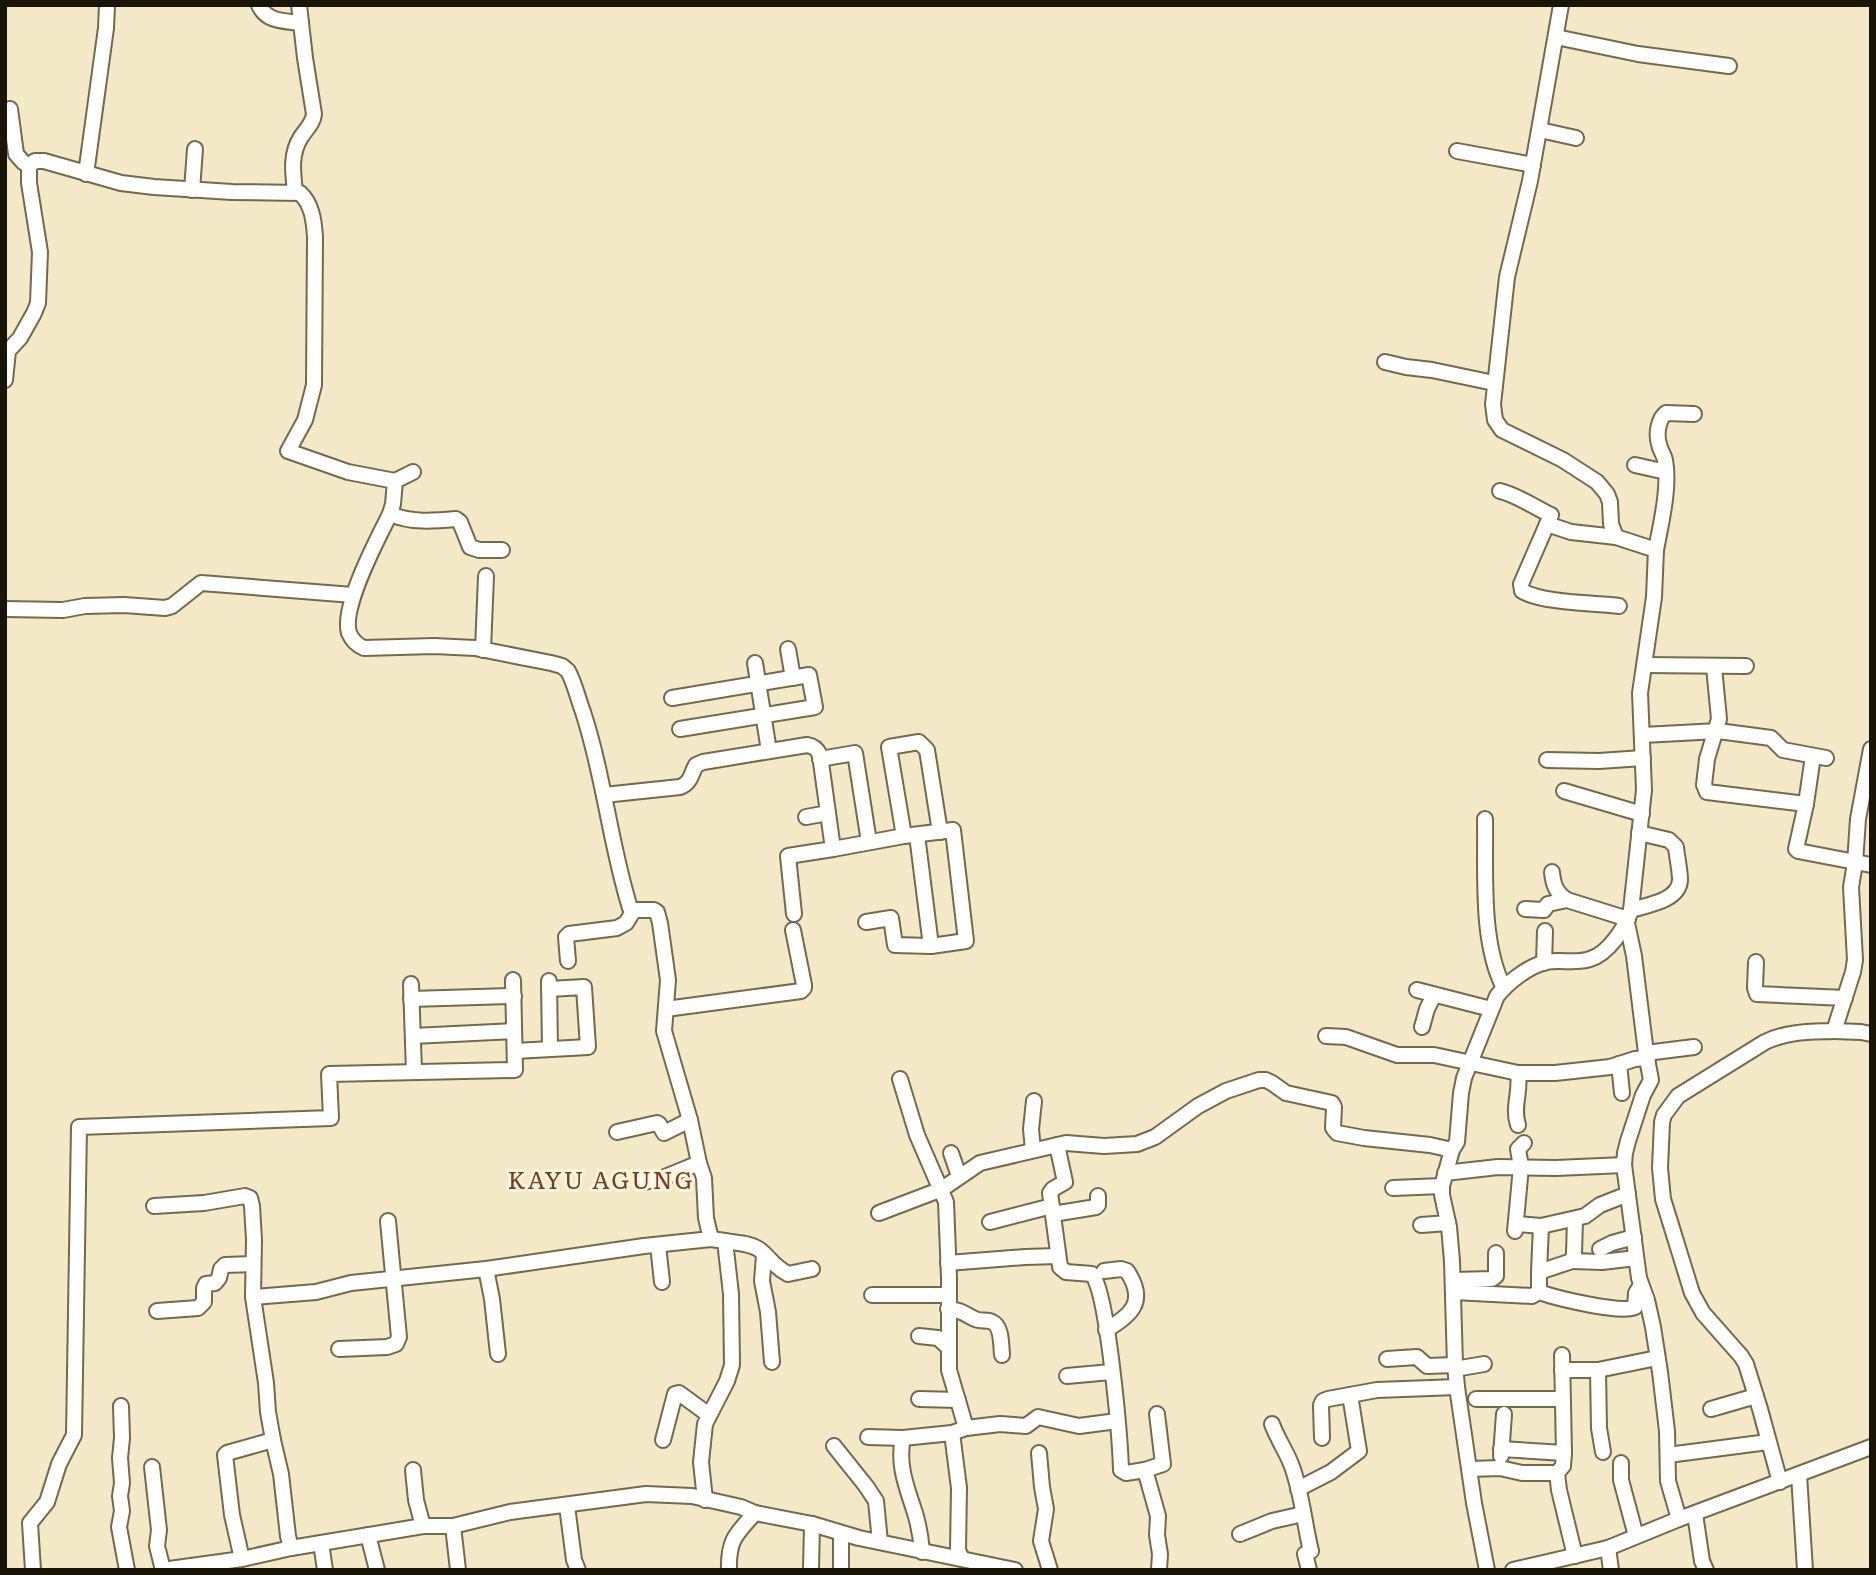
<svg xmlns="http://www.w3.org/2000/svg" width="1876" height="1575" viewBox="0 0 1876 1575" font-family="Literata,serif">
<rect width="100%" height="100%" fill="#f3e9c7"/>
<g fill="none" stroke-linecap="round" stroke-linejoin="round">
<defs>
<g id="minor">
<path d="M259,5C266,22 285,21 301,23"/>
<path d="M1556,37L1638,54L1729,66"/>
<path d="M10,109L16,154L23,162L29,166"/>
<path d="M1540,130L1576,138"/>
<path d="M1457,151L1533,165"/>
<path d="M86,174L106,28L107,5"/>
<path d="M192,190L195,149"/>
<path d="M295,192C293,173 290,154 301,137C306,129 313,124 314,114L305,58L299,5"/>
<path d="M1385,362L1406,367L1432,370L1494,383"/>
<path d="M5,380L8,351L20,338L34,313L38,303L40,252L29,183V166L35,161H44L121,183L154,187L232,192L300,193C312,204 314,221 315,237L314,385L305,420L288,451L348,472L395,481"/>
<path d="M1635,465L1666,472"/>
<path d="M413,472L395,481L393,504L390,514C378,538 341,607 349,633C352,640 357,645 364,648L434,646L475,648L551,663L562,666L568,671C575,684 578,699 583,712C604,776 610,844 630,908L634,910H654L657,912L660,923L668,980L664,1031L690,1120L699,1163L704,1178L706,1218L711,1239"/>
<path d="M1500,491C1517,495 1534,507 1551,515L1521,584L1522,591C1543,603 1594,603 1619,606"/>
<path d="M390,514C411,523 434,521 456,519L460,522L470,547L479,550H502"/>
<path d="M1547,524L1571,532L1616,537"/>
<path d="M1656,550C1661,523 1670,487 1665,460C1664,455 1660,450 1659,444C1656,435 1658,419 1666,413L1694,414"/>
<path d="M5,609L63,610L85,606L124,605L165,608L172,606L201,583L353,595"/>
<path d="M788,649L793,678"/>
<path d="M483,650L486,576"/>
<path d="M755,663L769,751"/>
<path d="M1645,665L1746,666"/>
<path d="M1714,667L1719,719L1707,759L1704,785L1707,792L1806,804"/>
<path d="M672,698L809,675L815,707L680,729"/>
<path d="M1643,735L1718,731L1756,736L1771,738L1783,750L1826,758"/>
<path d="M1871,749L1858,819L1855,863L1851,887L1855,960L1853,972L1834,1031L1861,1032L1871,1034"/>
<path d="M1813,756L1806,804L1796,849L1798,851L1871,865"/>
<path d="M820,759L855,753L869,842"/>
<path d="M1547,760L1599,761L1643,758"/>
<path d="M1564,791L1642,814"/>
<path d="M604,795L680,787C691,783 691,774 696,765L703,762L807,745C814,746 817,749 820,755L833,849L788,856L794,914"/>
<path d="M806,817L828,813"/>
<path d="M1485,819C1486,871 1480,942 1504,988"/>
<path d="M917,835L931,946"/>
<path d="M904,836L889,747L919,742L927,750L940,832"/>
<path d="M833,849L904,836L953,830L966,941L931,946L895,945L891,918L866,922"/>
<path d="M1552,872C1553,884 1556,893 1567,900"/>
<path d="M1525,909L1544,910L1548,904L1567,900L1628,919"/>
<path d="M1631,910C1647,905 1679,901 1680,880C1680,870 1677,858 1676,847L1669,840L1639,833"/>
<path d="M1627,923L1634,956L1646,1053L1651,1080L1643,1095L1628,1141L1625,1153L1624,1165L1639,1278L1647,1300L1653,1327L1660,1372L1667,1431L1668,1481L1679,1519"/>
<path d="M568,961L566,937L569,934L617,928L626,923L634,910"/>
<path d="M1756,962L1755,988L1757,994L1845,998"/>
<path d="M1544,963L1545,931"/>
<path d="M549,981L550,1049"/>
<path d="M411,984L414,1072"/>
<path d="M1417,990L1491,1009"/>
<path d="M411,999L514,996"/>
<path d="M666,1009L801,991L804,988V985L793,930"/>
<path d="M1422,1027L1427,1009L1434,995"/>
<path d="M413,1036L514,1031"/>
<path d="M1326,1036L1346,1037L1397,1055H1434L1518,1073H1555L1610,1067L1635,1059L1648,1058"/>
<path d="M515,1051L588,1047L584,987L549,989"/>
<path d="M1646,1053L1694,1047"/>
<path d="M1619,1064L1622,1093"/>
<path d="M900,1079L917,1135L946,1202L949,1278V1370L966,1428"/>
<path d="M1518,1125C1512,1107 1521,1092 1518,1073"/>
<path d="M617,1132L657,1123L659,1124L664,1133L690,1120"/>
<path d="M1057,1145L1065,1182L1053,1189L1050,1193L1060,1267L1066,1272L1092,1274C1108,1294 1120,1438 1121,1470L1126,1473L1145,1470L1158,1516L1157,1535L1160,1554L1159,1570"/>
<path d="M1033,1150L1031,1129L1034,1101"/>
<path d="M951,1153L959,1176"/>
<path d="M1445,1173L1498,1167L1556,1168L1624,1165"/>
<path d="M642,1182L660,1179L699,1163"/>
<path d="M1393,1188L1442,1186"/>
<path d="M154,1206L204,1203L245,1196L250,1198L252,1206L254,1240L253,1297L266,1383L268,1412L273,1440L281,1474L288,1536L291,1548"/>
<path d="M879,1213L942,1189L980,1163L1066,1143L1104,1146L1137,1144L1155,1137L1198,1106L1226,1091L1259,1080H1266L1272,1083L1286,1093L1332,1103L1334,1107L1333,1128L1337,1133L1364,1138L1430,1145L1452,1150"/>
<path d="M1053,1214L1096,1207L1098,1205V1196"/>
<path d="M990,1222L1052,1206"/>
<path d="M1517,1224L1541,1226L1585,1216L1600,1205L1628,1194"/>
<path d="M1421,1225L1448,1223"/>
<path d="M1515,1231L1521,1167L1518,1149L1524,1143"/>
<path d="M725,1241C736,1243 751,1243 760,1250C771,1259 773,1266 788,1274L812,1269"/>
<path d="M658,1245L662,1282"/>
<path d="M1600,1249L1612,1243L1634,1237"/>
<path d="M764,1255L762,1281L768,1312L772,1362"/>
<path d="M1572,1261L1602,1262L1636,1258"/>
<path d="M948,1263L1025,1257L1058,1256"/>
<path d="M486,1269L492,1299L498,1354"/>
<path d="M1104,1271L1121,1269L1127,1271C1147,1301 1132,1315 1106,1330"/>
<path d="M1539,1272L1541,1226"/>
<path d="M1453,1280L1492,1279L1496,1276V1253"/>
<path d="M1454,1292L1532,1296L1539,1292C1556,1298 1621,1314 1635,1307L1636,1293L1641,1285"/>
<path d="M1539,1292V1272L1572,1261L1574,1254L1575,1219"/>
<path d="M872,1295H948"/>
<path d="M253,1297L316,1292L351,1283L486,1269L644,1246L711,1239L725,1241L731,1294L732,1365L727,1381L705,1424L701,1462L705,1500"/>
<path d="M948,1309C963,1311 963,1313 975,1319C981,1322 987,1319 992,1322C1002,1326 1001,1345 1002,1355"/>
<path d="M157,1311L198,1308L204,1302V1288L206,1284L215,1283L219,1278L221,1269L225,1265L253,1264"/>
<path d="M919,1336L938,1338L948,1347"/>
<path d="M339,1349L387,1347L396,1344L399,1337L388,1221"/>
<path d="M1562,1355L1564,1453L1563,1466L1557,1473L1559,1490L1575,1556"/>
<path d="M1387,1359L1417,1357L1427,1366L1455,1365"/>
<path d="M1455,1369L1484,1364"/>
<path d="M1562,1370H1598L1657,1358"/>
<path d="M1598,1370L1599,1428L1603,1452"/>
<path d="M1067,1376L1111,1372"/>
<path d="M919,1399L958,1400"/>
<path d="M1476,1399H1562"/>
<path d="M121,1406L122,1438L120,1458L122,1483L120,1496L122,1511L119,1527L127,1570"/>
<path d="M1711,1409L1756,1396"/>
<path d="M1272,1424C1277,1438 1286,1451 1291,1464C1302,1492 1304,1523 1311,1551L1305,1554L1309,1570"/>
<path d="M952,1433L959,1488L958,1550L962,1559"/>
<path d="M868,1437L903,1438L952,1433L966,1428L1000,1424L1026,1426L1038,1417L1079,1426L1117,1421"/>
<path d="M903,1438C897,1465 907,1488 915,1513C919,1526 921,1539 922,1552"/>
<path d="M1322,1438L1321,1405L1323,1401L1328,1399L1377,1390L1457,1387"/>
<path d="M663,1440L675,1394L679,1393L709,1415"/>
<path d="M834,1446L866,1486L876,1501L880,1542"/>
<path d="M1501,1449L1564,1453"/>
<path d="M1039,1453L1042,1487L1046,1509L1041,1541L1050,1570"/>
<path d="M1668,1455L1768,1442"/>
<path d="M1501,1456L1504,1414"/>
<path d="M1621,1463V1480L1636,1536"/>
<path d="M152,1467L159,1530L157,1546L163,1570"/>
<path d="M1470,1469L1500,1468L1522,1473H1557"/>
<path d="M413,1470L416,1500L423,1526"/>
<path d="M1145,1470L1163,1464L1157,1414"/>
<path d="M1799,1475L1805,1570"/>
<path d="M1780,1482L1760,1409L1746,1364L1741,1356L1703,1313L1692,1293L1663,1199L1660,1168L1662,1122L1664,1115L1678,1096L1765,1042C1788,1031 1810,1032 1834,1031"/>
<path d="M1298,1489L1331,1472L1359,1451L1350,1395"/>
<path d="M567,1506L574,1560L578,1570"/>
<path d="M1695,1514L1702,1561L1706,1570"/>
<path d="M453,1526L458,1570"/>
<path d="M841,1533V1570"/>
<path d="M1240,1534L1272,1521L1303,1514"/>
<path d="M368,1535L377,1570"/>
<path d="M321,1543L325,1570"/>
<path d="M1608,1548L1611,1570"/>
<path d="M242,1559L232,1515L225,1455L227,1453L273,1440"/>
<path d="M33,1570L30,1523L47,1502L59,1464L74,1435L79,1127L331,1118L329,1074L515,1070L513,980"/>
<path d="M162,1570L242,1559L291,1548L423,1526H453L510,1512L646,1494L692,1496L741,1507L755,1513L812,1524L859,1538L1015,1570"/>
<path d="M729,1570C728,1540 736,1534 755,1513"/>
<path d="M811,1570L812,1524"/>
<path d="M1487,1570L1474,1503L1457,1387L1455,1365L1452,1261L1449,1227L1442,1195V1186L1452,1150L1457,1142L1461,1093L1464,1078L1497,996C1508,982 1529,966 1546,962C1561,959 1576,964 1590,959C1608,954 1626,927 1631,910L1644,790L1640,693L1654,597L1656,550L1616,537L1611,524L1610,502L1607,494L1597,482L1563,460L1502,430L1495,420L1493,404L1507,277L1530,181L1561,5"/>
<path d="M1513,1570L1608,1548L1679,1519L1871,1447"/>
</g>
</defs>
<use href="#minor" stroke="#736a4c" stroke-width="18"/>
<use href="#minor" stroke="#fff" stroke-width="14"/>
</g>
<g text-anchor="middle" stroke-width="6" stroke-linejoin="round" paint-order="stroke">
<g font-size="24" letter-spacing="2" fill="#7c3725" stroke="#fef6db">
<text x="601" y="1189">KAYU AGUNG</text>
</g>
</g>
<rect width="1876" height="1575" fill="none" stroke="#181408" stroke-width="14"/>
</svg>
